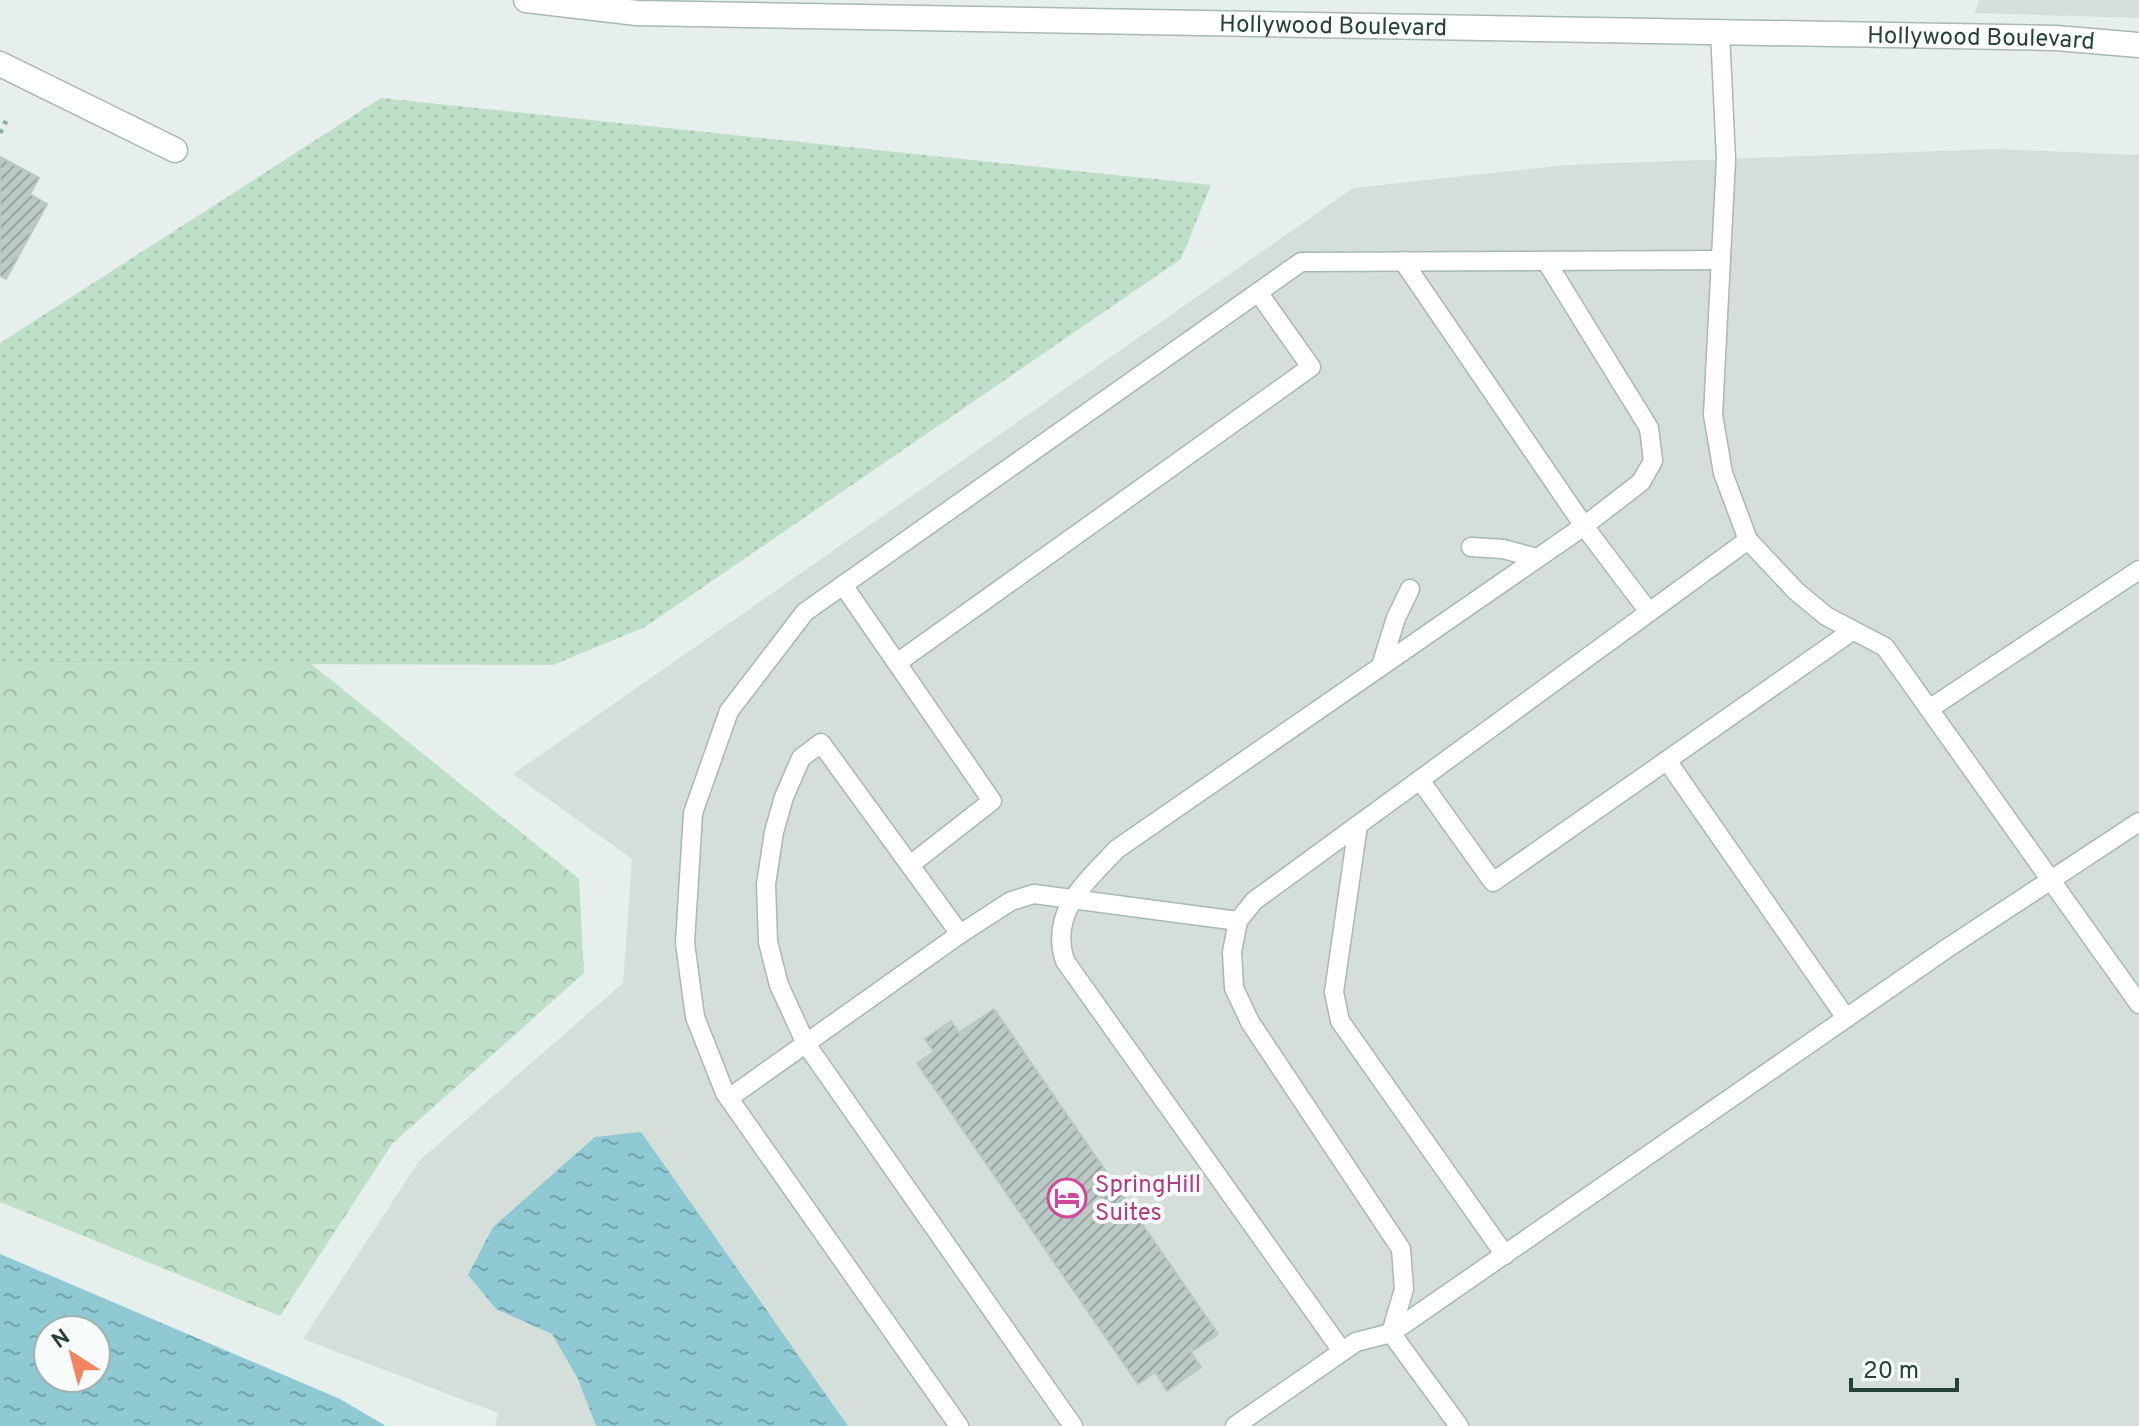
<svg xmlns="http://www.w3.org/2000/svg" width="2139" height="1426" viewBox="0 0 2139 1426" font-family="Overpass,sans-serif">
<defs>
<pattern id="grass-dots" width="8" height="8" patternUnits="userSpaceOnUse" patternTransform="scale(2)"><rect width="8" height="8" fill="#bfe0c8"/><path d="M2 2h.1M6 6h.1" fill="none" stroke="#a4c1ad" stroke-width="1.8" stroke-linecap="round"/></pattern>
<pattern id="forest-crowns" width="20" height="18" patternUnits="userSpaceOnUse" patternTransform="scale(2)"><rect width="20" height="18" fill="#bfe0c8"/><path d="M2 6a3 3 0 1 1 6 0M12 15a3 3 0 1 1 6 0" fill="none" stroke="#a4c1ad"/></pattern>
<pattern id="water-ripples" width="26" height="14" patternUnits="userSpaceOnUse" patternTransform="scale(2)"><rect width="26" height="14" fill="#8ec9d4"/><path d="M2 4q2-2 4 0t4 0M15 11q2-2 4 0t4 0" fill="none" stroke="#74a5ad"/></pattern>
<pattern id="building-hatch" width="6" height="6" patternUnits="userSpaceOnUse" patternTransform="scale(2)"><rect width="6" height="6" fill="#bbcac4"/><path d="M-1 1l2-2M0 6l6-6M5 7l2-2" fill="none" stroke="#98a6a0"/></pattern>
</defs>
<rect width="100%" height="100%" fill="#e6efeb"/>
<g fill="#d4dfda">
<path d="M1979,0H2139V18L1974,13Z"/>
<path d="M1994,149L2139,155V1426H495L498,1413L303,1339L419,1161L623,983L632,859L513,774L1353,188L1566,165Z"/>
</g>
<path fill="url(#grass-dots)" d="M381,98L1211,185L1181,259L645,627L553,665L0,663V343Z"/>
<path fill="url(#forest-crowns)" d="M0,663L311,664L579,879L584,973L392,1144L280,1316L0,1202Z"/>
<g fill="url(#water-ripples)" fill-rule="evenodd">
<path d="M641,1132L848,1426H596L578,1379L552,1334L496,1309L468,1275L493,1227L595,1137Z"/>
<path d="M0,1254L340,1399L386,1426H0ZM96,1330V1378H48V1330Z"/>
</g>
<g fill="url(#building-hatch)" stroke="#b8c9c2" stroke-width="2">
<path d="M0,157L39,178L30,194L47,204L6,279L0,276Z"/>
<path d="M994,1009L1218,1334L1191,1352L1201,1367L1167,1391L1155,1372L1138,1384L917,1063L934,1052L925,1039L951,1021L959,1033Z"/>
</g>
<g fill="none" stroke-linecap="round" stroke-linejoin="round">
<defs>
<g id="service">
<path d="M1403,261L1584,526L1641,482L1653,461L1649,428L1546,261"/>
<path d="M1748,540L1796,591L1826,616L1885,647L2139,1004"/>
<path d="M1471,547L1503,549L1537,558"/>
<path d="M843,585L992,801L910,865"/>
<path d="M897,663L1311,367L1258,292"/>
<path d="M1381,666L1396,618L1410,589"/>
<path d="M1929,709L2139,570"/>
<path d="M1668,762L1846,1018"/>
<path d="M1420,780L1493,882L1852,631"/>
<path d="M1358,825L1334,992L1340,1021L1505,1255"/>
<path d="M960,934L821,743L801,758L784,797L774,832L766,884L768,942L779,985L806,1044L1073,1426"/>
<path d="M729,1098L960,934L1011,901L1034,894L1238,921"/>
<path d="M1391,1333L1404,1289L1401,1249L1250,1022L1234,988L1232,952L1238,921L1254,901L1748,540L1723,473L1713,415L1726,159L1720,32"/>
<path d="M1391,1333L1459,1426"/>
<path d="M1342,1351L1065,961C1049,912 1086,882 1117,849L1584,526L1649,612"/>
<path d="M959,1426L725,1093L695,1017L685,943L693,813L729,711L805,612L1301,262L1721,260"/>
<path d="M1235,1426L1356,1342L1391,1333L1946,949L2139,822"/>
</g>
<path id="minor" d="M0,64L175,150"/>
<g id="tertiary">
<path id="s1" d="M526,0L637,13L2056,38L2139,45"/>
</g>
</defs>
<use href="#service" stroke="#a8b8b2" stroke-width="21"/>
<use href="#minor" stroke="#a8b8b2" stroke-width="27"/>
<use href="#tertiary" stroke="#a8b8b2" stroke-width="27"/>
<path stroke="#86b3a5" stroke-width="5" stroke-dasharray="4 6" stroke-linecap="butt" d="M0,133L6,121"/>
<use href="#service" stroke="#fff" stroke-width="18"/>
<use href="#minor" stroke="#fff" stroke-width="24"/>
<use href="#tertiary" stroke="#fff" stroke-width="24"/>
</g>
<defs>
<symbol id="hotel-ring" viewBox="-11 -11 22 22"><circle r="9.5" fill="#f7fbf9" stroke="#d1479c" stroke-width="1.5"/><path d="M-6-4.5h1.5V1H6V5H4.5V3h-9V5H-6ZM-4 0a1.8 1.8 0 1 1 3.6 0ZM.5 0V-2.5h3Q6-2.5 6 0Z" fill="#d1479c"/></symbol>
</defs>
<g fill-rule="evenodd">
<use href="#hotel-ring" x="1045" y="1176" width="44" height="44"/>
</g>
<g text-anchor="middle" stroke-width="8" stroke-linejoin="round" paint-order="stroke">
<g font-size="24" fill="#24423a" stroke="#f7fbf9">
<text dy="8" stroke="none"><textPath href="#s1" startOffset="808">Hollywood Boulevard</textPath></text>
<text dy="8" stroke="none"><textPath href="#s1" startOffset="1456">Hollywood Boulevard</textPath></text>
</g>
<g font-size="24" fill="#b23c85" stroke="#f7fbf9" text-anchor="start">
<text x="1095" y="1192">SpringHill<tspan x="1095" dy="28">Suites</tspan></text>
</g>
</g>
<g transform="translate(72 1354) rotate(324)"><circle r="38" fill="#f7fbf9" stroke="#a3b1ad" stroke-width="2"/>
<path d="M0-6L14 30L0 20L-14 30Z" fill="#f4845f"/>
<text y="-12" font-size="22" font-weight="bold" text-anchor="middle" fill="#24423a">N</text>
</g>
<path d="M1851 1378v12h106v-12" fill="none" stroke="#24423a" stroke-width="4"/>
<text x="1863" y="1378" font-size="24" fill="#24423a" stroke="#f7fbf9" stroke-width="6" paint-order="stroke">20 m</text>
</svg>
